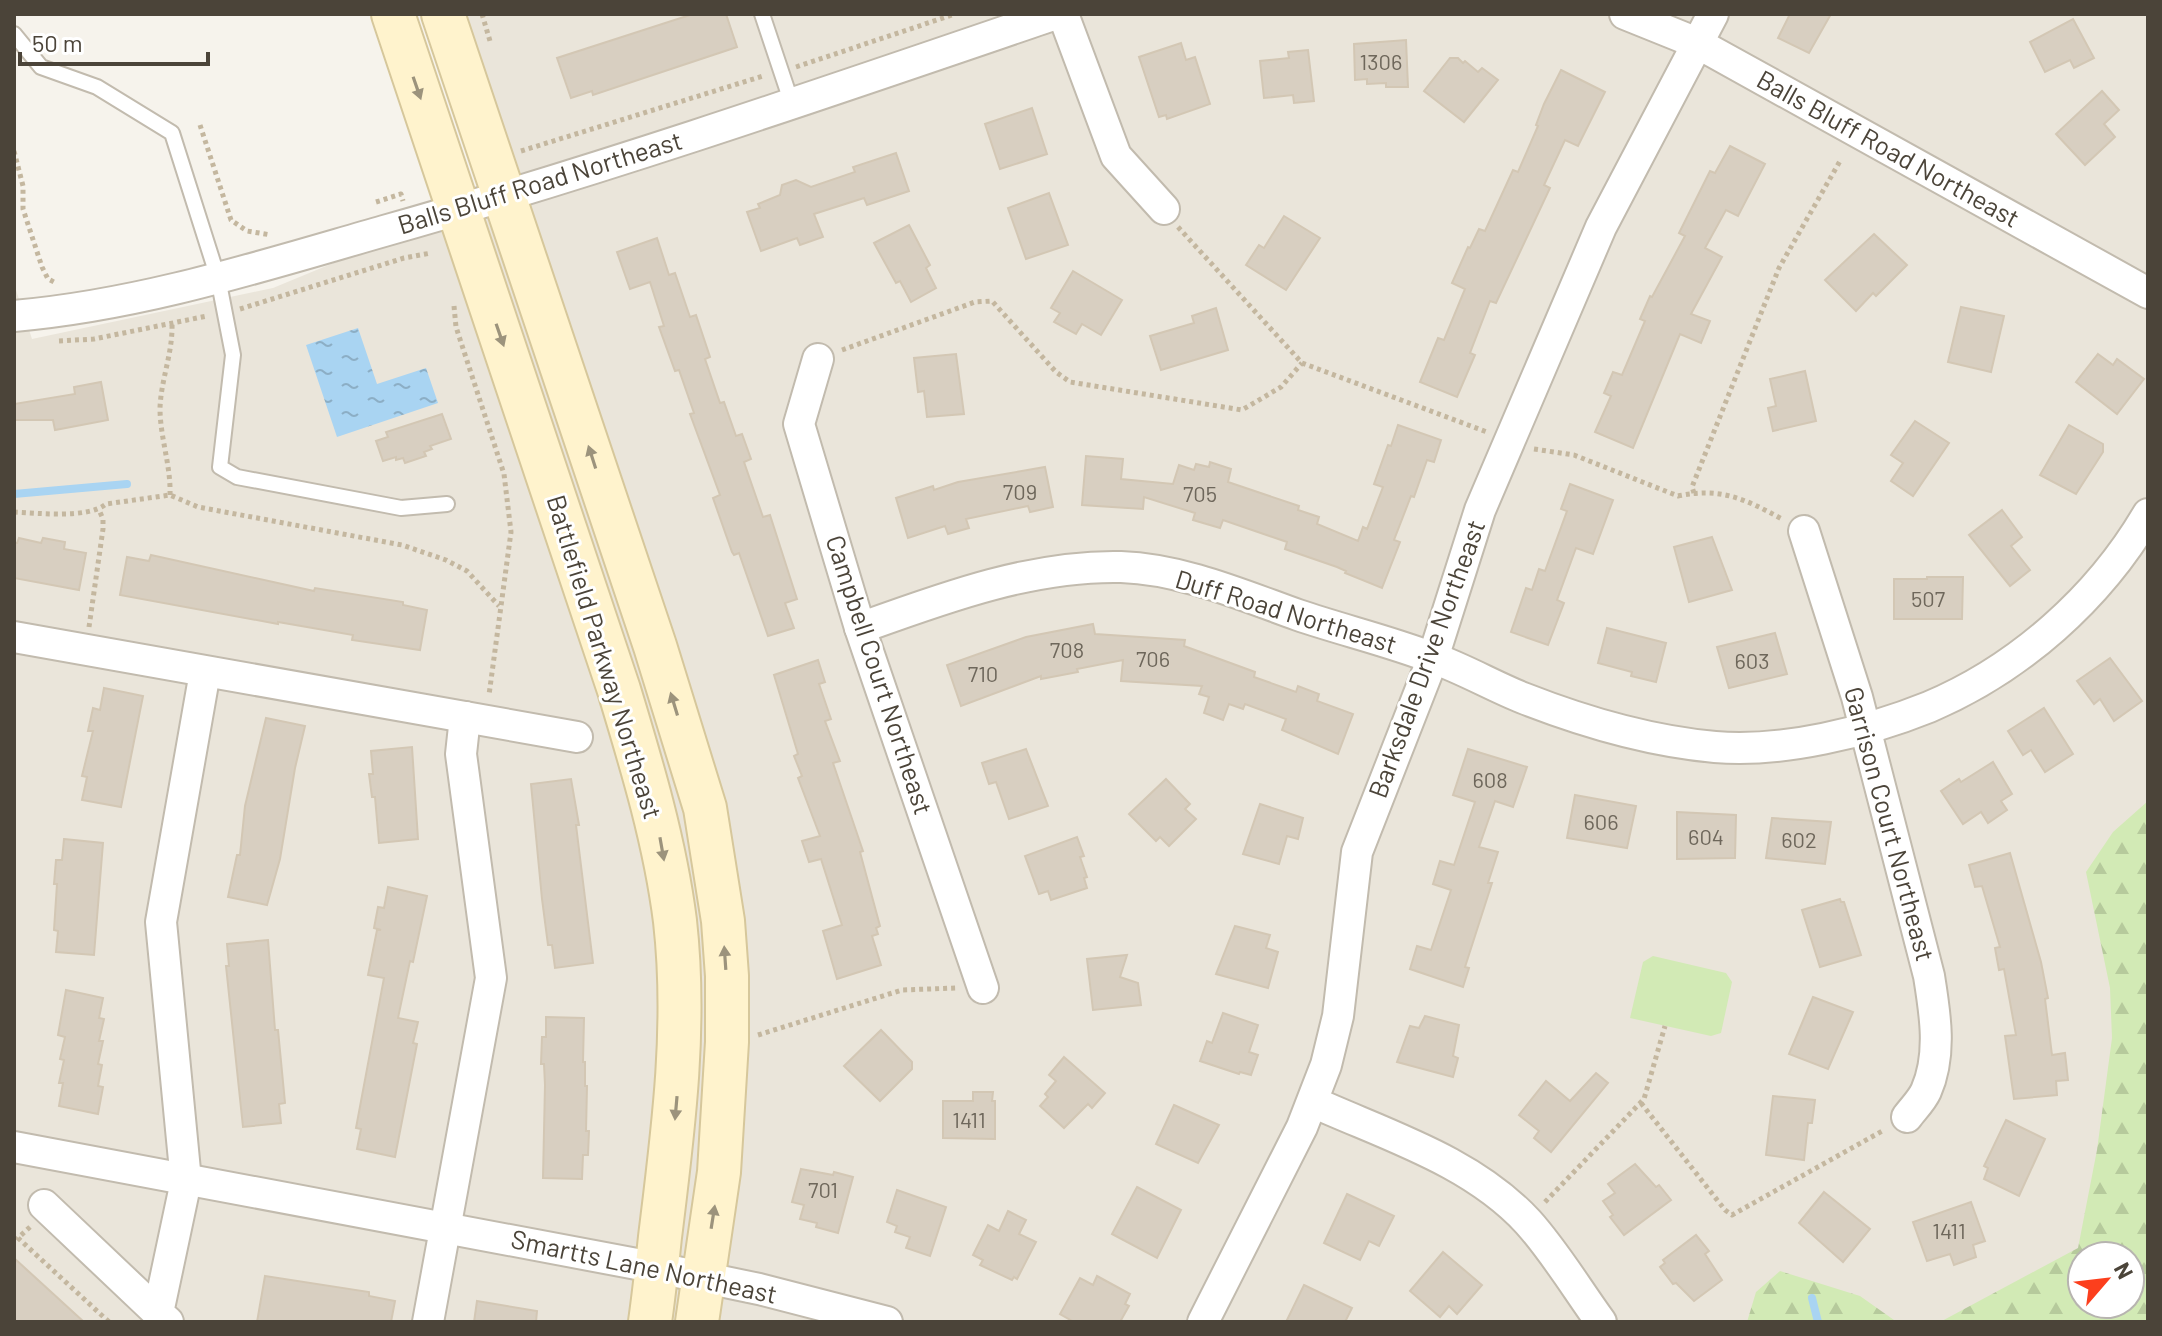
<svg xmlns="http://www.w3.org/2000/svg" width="2162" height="1336" viewBox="0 0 2162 1336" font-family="Barlow,sans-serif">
<defs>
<pattern id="forest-firs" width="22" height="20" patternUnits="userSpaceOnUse" patternTransform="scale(2)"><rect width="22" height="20" fill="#d2eab5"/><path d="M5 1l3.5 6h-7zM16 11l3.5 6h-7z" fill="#b6ca9c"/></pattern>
<pattern id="water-ripples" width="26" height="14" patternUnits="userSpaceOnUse" patternTransform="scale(2)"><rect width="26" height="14" fill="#a9d4f2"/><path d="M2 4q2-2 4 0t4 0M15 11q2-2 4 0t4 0" fill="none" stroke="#8caec5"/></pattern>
</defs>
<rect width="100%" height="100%" fill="#f6f3ec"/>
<path fill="#eae5da" d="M443,14H2148V969L2082,1256L2043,1322H14V284L32,339L273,288L459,211L505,197Z"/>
<g fill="url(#forest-firs)" fill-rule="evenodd">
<path d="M2148,801V1322H1940L2078,1248L2097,1150L2112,1038L2110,988L2086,872L2113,832ZM2082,1256H2130V1304H2082Z"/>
<path d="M1780,1271L1860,1296L1894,1320L1922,1322H1747L1756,1292Z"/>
</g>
<path fill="#d2eab5" d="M1653,956L1726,973L1732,982L1721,1033L1711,1036L1630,1018L1643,962Z"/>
<path fill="url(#water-ripples)" d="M358,328L377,384L426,368L438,403L337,437L306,345Z"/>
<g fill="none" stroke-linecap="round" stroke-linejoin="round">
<g stroke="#a9d4f2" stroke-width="8">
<path d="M14,494L127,484"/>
<path d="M1812,1298L1818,1322"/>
</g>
</g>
<g fill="#d8cfc1" stroke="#d3c7b4" stroke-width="2">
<path d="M693,14H726L737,47L593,95L592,91L571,98L557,58Z"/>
<path d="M1790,14H1831L1809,53L1778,38Z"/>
<path d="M2073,19L2094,58L2074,68L2070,60L2045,72L2030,42Z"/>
<path d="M1406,40L1408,87H1386V83L1367,84V79L1355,80L1354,44Z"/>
<path d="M1181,43L1186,60L1195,57L1210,104L1167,119L1166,115L1159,117L1139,57Z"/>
<path d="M1308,50L1314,101L1294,103L1293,95L1264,98L1260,61L1289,58L1288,52Z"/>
<path d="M1450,58H1458L1463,63L1465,61L1478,72L1482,68L1498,80L1464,122L1424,91Z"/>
<path d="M1561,70L1605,92L1578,146L1565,140L1544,185L1550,188L1496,303L1490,301L1470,353L1475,355L1457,397L1420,382L1438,338L1444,340L1465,289L1452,283L1468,247L1470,248L1479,229L1485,231L1513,170L1518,172L1538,126L1536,125L1544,104Z"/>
<path d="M2102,91L2119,110L2104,124L2115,137L2085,165L2056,134Z"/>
<path d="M1032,108L1047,154L1000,169L985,124Z"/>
<path d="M1730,146L1765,164L1738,216L1726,210L1705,248L1722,257L1691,314L1710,321L1701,343L1680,334L1633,448L1595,432L1611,396L1604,393L1613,372L1622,375L1645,321L1640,319L1650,296L1652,297L1685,236L1679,233L1710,171L1715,173Z"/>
<path d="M896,153L909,191L867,205L864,198L814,214L823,237L800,245L797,238L761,251L747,212L760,208L758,204L780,195L782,185L796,180L811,187L855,172L853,167Z"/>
<path d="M1049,193L1068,245L1026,259L1008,208Z"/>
<path d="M1284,216L1320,238L1286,290L1246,265L1259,245L1264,248Z"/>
<path d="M909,225L930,265L926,268L936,288L911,302L900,281L896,283L874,243Z"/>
<path d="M1874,234L1907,265L1876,296L1873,293L1856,311L1825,280Z"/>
<path d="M657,238L669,275L675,273L690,317L696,315L710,357L705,359L720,403L724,402L736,436L742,434L751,459L744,462L763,517L770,515L797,599L785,603L794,628L768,636L739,553L734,555L732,552L713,498L720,495L690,414L694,413L679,370L675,371L659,327L664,326L650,282L630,289L617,252Z"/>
<path d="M1073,271L1122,300L1101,335L1082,324L1076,334L1054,322L1060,313L1051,308Z"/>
<path d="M1961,307L2004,316L1991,372L1948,362Z"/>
<path d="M1216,308L1228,350L1161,370L1150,336L1194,323L1192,316Z"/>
<path d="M956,354L964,414L927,417L924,391L918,392L914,358Z"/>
<path d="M2098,354L2113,365L2117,359L2144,379L2117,414L2076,382Z"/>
<path d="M1805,371L1816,421L1773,431L1768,408L1776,406L1770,379Z"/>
<path d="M101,382L108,420L55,430L53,420H14V404L75,394L74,387Z"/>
<path d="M442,414L451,439L430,446L432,449L424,452L426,456L405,463L403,458L396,460V457L383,461L376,441L388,437L386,432Z"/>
<path d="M1915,421L1949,443L1913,496L1891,481L1903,463L1891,455Z"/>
<path d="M1398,425L1441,440L1434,462L1427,460L1414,497L1411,496L1394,540L1400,542L1382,588L1345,573L1346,571L1337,567L1285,549L1287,542L1223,520L1220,528L1193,520L1195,513L1144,497L1143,509L1082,505L1086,456L1123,459L1121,479L1173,484L1179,465L1194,470L1196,464L1209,467L1210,462L1231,469L1228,482L1299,506L1298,510L1319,517L1317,524L1358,541L1363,527L1367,529L1383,487L1374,484L1388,445L1391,446Z"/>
<path d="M2069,425L2103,444V452L2076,494L2040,475Z"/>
<path d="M1045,467L1053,507L1030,512L1028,506L966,519L969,528L948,534L945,526L908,538L896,498L933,486L934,490L958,482Z"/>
<path d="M1570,484L1613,500L1593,554L1576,548L1557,600L1564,603L1548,645L1511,632L1526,588L1532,590L1539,569L1545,571L1567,511L1561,509Z"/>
<path d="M2002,510L2022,537L2011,546L2030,570L2010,586L1969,535Z"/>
<path d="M1712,537L1732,590L1689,602L1674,547Z"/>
<path d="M19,538L41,543L43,538L65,542L64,549L86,553L79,590L14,578V543H17Z"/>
<path d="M151,555L314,591L315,588L403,602V605L427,610L420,650L352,640L353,635L278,622V624L120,595L127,557L149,561Z"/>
<path d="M1927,577H1963L1962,619H1894V579H1927Z"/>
<path d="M1093,624L1095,634L1185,640L1184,646L1255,672L1254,677L1296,692L1298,686L1319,694L1317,701L1353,714L1338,754L1282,730L1286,719L1245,704L1243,709L1229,704L1223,720L1204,713L1209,697L1199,694L1202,686L1121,681L1123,660L1077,669L1078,672L1041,679V676L961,706L947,665L1026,637Z"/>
<path d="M1607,628L1666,643L1656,682L1631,676L1632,672L1598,663Z"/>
<path d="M1775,633L1787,674L1729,688L1717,647Z"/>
<path d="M2110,658L2142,701L2114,721L2100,699L2094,704L2077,681Z"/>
<path d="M818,660L825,682L819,684L831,719L825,721L840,761L833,763L863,851L860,852L880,926L876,928L878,934L872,936L881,965L837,979L823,931L842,925L821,859L809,862L802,841L820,836L798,778L802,776L794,756L798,754L774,675Z"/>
<path d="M104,688L143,696L121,807L82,800L87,777L82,776L93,731H88L93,708L100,710Z"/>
<path d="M2044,708L2073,754L2045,772L2031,750L2023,755L2008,731Z"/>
<path d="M266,718L305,726L295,768L280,859L267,905L228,897L237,855H240L245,806Z"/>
<path d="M412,747L418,839L379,843L375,797H372L369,774H373L371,751Z"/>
<path d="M1026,749L1048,806L1009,819L996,782L989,784L982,763Z"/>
<path d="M1468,749L1527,767L1513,807L1495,801L1479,847L1498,852L1488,883H1492L1465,967L1469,968L1463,987L1410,969L1417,946L1431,950L1451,890L1433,884L1440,861L1454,865L1475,802L1453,795Z"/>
<path d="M1993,762L2012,794L2001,801L2007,810L1988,823L1981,812L1963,824L1941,791L1959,779L1961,782Z"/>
<path d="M571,779L579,825H576L593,963L555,968L552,945H548L542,899L531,784Z"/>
<path d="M1166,779L1190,804L1185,809L1196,819L1169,846L1160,837L1156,841L1129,814Z"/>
<path d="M1575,795L1636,806L1627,848L1567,838Z"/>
<path d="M1260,804L1303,818L1298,839L1287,836L1279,864L1243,854Z"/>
<path d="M1677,812L1736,815L1735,858L1677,859Z"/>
<path d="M1772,818L1831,822L1825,864L1766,858Z"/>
<path d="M1077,837L1084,856L1080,857L1087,877L1084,878L1087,888L1051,900L1048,891L1039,894L1025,856Z"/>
<path d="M64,839L103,843L94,955L56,952L58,931L54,930L57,884H54L56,860H62Z"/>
<path d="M2010,853L2041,962L2048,998L2045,999L2052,1055L2065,1053L2068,1080L2056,1081L2057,1095L2014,1099L2005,1036L2016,1035L2004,969L1999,970L1995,948L2000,947L1982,886L1975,887L1969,865Z"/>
<path d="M388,887L427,896L413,962L410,961L398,1018L418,1022L413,1043L417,1044L395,1157L357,1149L361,1129L356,1128L384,978L368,975L377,930H381L374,928L378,907L384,908Z"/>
<path d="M1840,899L1841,902H1844L1861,955L1820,967L1802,910Z"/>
<path d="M1235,926L1270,935L1266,948L1278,952L1268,988L1216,974Z"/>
<path d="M268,940L275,1030H278L285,1103L279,1104L281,1123L243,1127L226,966H229L227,944Z"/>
<path d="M1127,955L1120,977L1138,983L1141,1005L1093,1010L1087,959Z"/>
<path d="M66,990L103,998L99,1018L104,1019L99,1041H103L98,1064L102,1065L98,1086L103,1087L98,1114L59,1106L63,1083H59L64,1060L60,1059L65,1037L58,1035Z"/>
<path d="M1813,997L1853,1012L1828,1069L1789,1054Z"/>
<path d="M1223,1013L1258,1025L1249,1052L1258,1055L1251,1075L1240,1072L1239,1074L1200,1061L1207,1041L1212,1043Z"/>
<path d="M1425,1016L1459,1025L1453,1056L1458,1058L1453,1077L1397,1062L1410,1026L1419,1028Z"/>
<path d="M546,1017L584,1018L583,1062H585V1086H587L586,1131H589L588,1155H583L582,1179L543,1178L545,1085L544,1064H541L542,1037H546Z"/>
<path d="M881,1030L912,1062V1069L880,1101L844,1066Z"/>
<path d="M1064,1057L1105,1093L1092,1108L1088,1104L1064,1128L1040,1106L1048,1097L1045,1094L1056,1081L1049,1075Z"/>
<path d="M1596,1073L1608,1083L1551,1152L1534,1138L1539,1131L1519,1115L1546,1081L1570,1101Z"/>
<path d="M973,1092H993L992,1101H995V1139L943,1138V1101H973Z"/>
<path d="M1773,1096L1815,1100L1812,1123H1808L1804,1160L1766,1155Z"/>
<path d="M1174,1105L1219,1125L1198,1163L1156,1144Z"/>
<path d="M2006,1120L2045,1139L2019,1196L1984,1179L1988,1168L1984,1166Z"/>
<path d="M1635,1164L1656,1187L1659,1185L1671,1200L1624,1235L1610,1217L1613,1215L1603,1201L1615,1193L1608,1184Z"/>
<path d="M801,1169L833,1175L834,1172L853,1177L838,1233L816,1227L817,1223L800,1219L804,1205L792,1202Z"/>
<path d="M1137,1187L1181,1210L1157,1258L1112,1234Z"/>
<path d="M897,1190L946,1207L930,1256L906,1248L910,1237L895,1232L897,1226L887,1222Z"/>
<path d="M1824,1192L1870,1229L1843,1262L1799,1223Z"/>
<path d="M1347,1194L1394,1216L1379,1246L1369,1241L1360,1260L1324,1243Z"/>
<path d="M1971,1202L1985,1241L1973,1245L1976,1257L1954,1265L1950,1254L1927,1261L1913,1222Z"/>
<path d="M1008,1211L1026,1220L1019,1234L1036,1242L1017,1279L1014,1277L1012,1280L980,1265L983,1260L973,1255L988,1225L999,1231Z"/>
<path d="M1696,1235L1709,1251L1705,1254L1722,1280L1694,1301L1676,1283L1673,1284L1660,1267L1665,1263L1663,1260Z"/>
<path d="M1443,1252L1482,1285L1457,1314L1449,1306L1440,1317L1410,1291Z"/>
<path d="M14,1258L84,1322H14Z"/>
<path d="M265,1276L369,1292V1296L395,1301L391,1322H257Z"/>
<path d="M1097,1276L1130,1294L1125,1304L1129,1306L1120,1322H1074L1060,1314L1080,1278L1093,1285Z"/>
<path d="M1304,1285L1352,1308L1345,1322H1286Z"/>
<path d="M477,1301L537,1311L536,1322H474Z"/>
</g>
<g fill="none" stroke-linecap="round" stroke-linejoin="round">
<defs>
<g id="lane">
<path d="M762,14L792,104"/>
<path d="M14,34L41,67L97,87L172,133L218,278L233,355L220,467L237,477L401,508L447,504"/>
</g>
<g id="street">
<path d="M1063,14L1116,156L1164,209"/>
<path d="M1625,14L1697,43L2148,293"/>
<path d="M14,316C141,305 262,266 384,231C611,167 833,90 1056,14"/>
<path d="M818,359L799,424L860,628L983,988"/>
<path d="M1804,531L1857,697L1929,976C1935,1013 1942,1055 1926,1091C1922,1100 1913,1109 1907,1117"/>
<path d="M860,628C943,598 1032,565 1121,567C1182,569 1242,595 1298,615C1342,630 1389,641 1433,658C1464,669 1493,686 1523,698C1584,722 1649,741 1715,747C1782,753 1867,732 1929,707C2019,669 2099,598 2148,514"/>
<path d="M14,637L577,737"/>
<path d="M1313,1102C1386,1135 1472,1161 1528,1222C1555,1252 1577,1289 1601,1322"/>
<path d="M14,1147L658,1268L759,1289L887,1322"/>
<path d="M44,1205L158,1313"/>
<path d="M168,1322L158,1313L186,1181L161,922L205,672"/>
<path d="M428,1322L491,978L461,754L465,717"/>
<path d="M1203,1322L1302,1127L1326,1065L1338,1016L1357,852L1433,658L1480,510L1601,227L1713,14"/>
</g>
<g id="secondary">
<path d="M393,14L619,690C642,766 665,842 675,921C687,1027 673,1132 660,1237C657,1266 654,1294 650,1322"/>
<path d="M443,14L655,646L705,808L723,921L727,976V1042L719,1172L697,1322"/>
</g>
</defs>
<use href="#lane" stroke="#c2bbae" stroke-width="18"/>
<use href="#street" stroke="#c2bbae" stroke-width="34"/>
<use href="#secondary" stroke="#d6c79b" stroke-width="46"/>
<g stroke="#c4b79f" stroke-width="5" stroke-dasharray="4 4" stroke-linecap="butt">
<path d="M482,14L490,41"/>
<path d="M796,67L955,14"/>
<path d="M200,125L231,220L247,231L271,235"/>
<path d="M14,151L23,186V209L42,267L48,279L56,283"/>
<path d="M521,151L763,76"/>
<path d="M376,202L401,194L403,201"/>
<path d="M1178,227L1302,363L1487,432"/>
<path d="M454,306L456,327L504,474L511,532L489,695"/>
<path d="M240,309L404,258L431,253"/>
<path d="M59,341L94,339L207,316"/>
<path d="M842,350L975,302L992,301L1056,372L1070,382L1242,410L1281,387L1302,363"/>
<path d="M1534,449L1574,455L1678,496C1721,487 1745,499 1782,519"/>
<path d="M1694,493L1692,487L1779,268L1840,161"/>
<path d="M170,495C171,465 160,438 160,408C161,379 173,353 172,323"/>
<path d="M14,512C38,513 88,519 106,504L170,495L198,507L402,545L446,560L467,571L499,606"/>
<path d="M89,627L103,529V519L99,510"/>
<path d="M758,1035L902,990L956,988"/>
<path d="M1641,1103L1725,1210L1732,1215L1884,1130"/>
<path d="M1545,1202L1644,1099L1665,1026"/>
<path d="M30,1227L18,1238L109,1322"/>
</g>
<use href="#lane" stroke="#fff" stroke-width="14"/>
<use href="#street" stroke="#fff" stroke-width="30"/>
<use href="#secondary" stroke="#fff3cd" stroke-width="42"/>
</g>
<defs><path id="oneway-solid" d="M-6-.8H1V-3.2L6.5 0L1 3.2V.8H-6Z" transform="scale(2)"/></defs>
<g fill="#9c937c">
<use href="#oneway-solid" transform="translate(417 88) rotate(71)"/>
<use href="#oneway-solid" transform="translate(500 335) rotate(71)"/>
<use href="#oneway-solid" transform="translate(592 457) rotate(-108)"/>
<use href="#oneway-solid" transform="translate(674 704) rotate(-107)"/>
<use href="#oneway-solid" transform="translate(662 849) rotate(80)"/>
<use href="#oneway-solid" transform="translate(725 958) rotate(-94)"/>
<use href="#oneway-solid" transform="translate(676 1108) rotate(95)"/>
<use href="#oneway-solid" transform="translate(713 1217) rotate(-81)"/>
</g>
<g text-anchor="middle" stroke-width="6" stroke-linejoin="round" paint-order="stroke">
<g font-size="22" fill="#6e675b">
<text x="1381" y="70">1306</text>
<text x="1020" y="500">709</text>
<text x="1200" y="502">705</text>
<text x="1928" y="607">507</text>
<text x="1067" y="658">708</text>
<text x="1153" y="667">706</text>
<text x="1752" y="669">603</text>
<text x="983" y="682">710</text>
<text x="1490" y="788">608</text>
<text x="1601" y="830">606</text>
<text x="1706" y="845">604</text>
<text x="1799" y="848">602</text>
<text x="969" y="1128">1411</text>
<text x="823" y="1198">701</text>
<text x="1949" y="1239">1411</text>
</g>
<g font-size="26" fill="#4b4439" stroke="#fff">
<text transform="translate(1888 149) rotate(29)" y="9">Balls Bluff Road Northeast</text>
<text transform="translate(540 183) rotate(-17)" y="9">Balls Bluff Road Northeast</text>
<text transform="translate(1286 612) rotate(17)" y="9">Duff Road Northeast</text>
<text transform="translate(604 657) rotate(73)" y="9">Battlefield Parkway Northeast</text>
<text transform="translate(1427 659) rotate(-70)" y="9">Barksdale Drive Northeast</text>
<text transform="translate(879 675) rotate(72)" y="9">Campbell Court Northeast</text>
<text transform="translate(1889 824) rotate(75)" y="9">Garrison Court Northeast</text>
<text transform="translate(644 1267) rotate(12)" y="9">Smartts Lane Northeast</text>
</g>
</g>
<rect width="2162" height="1336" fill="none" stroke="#4b4439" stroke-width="32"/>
<g transform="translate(2106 1280) rotate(62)"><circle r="38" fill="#ffffff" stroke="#b7b4b0" stroke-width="2"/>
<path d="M0-6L14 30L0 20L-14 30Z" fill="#fc3f1d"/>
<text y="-12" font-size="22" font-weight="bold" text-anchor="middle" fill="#4b4439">N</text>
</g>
<path d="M20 52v12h188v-12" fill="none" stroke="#4b4439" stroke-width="4"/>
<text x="32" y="52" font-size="24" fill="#4b4439" stroke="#ffffff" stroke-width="6" paint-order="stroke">50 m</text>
</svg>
